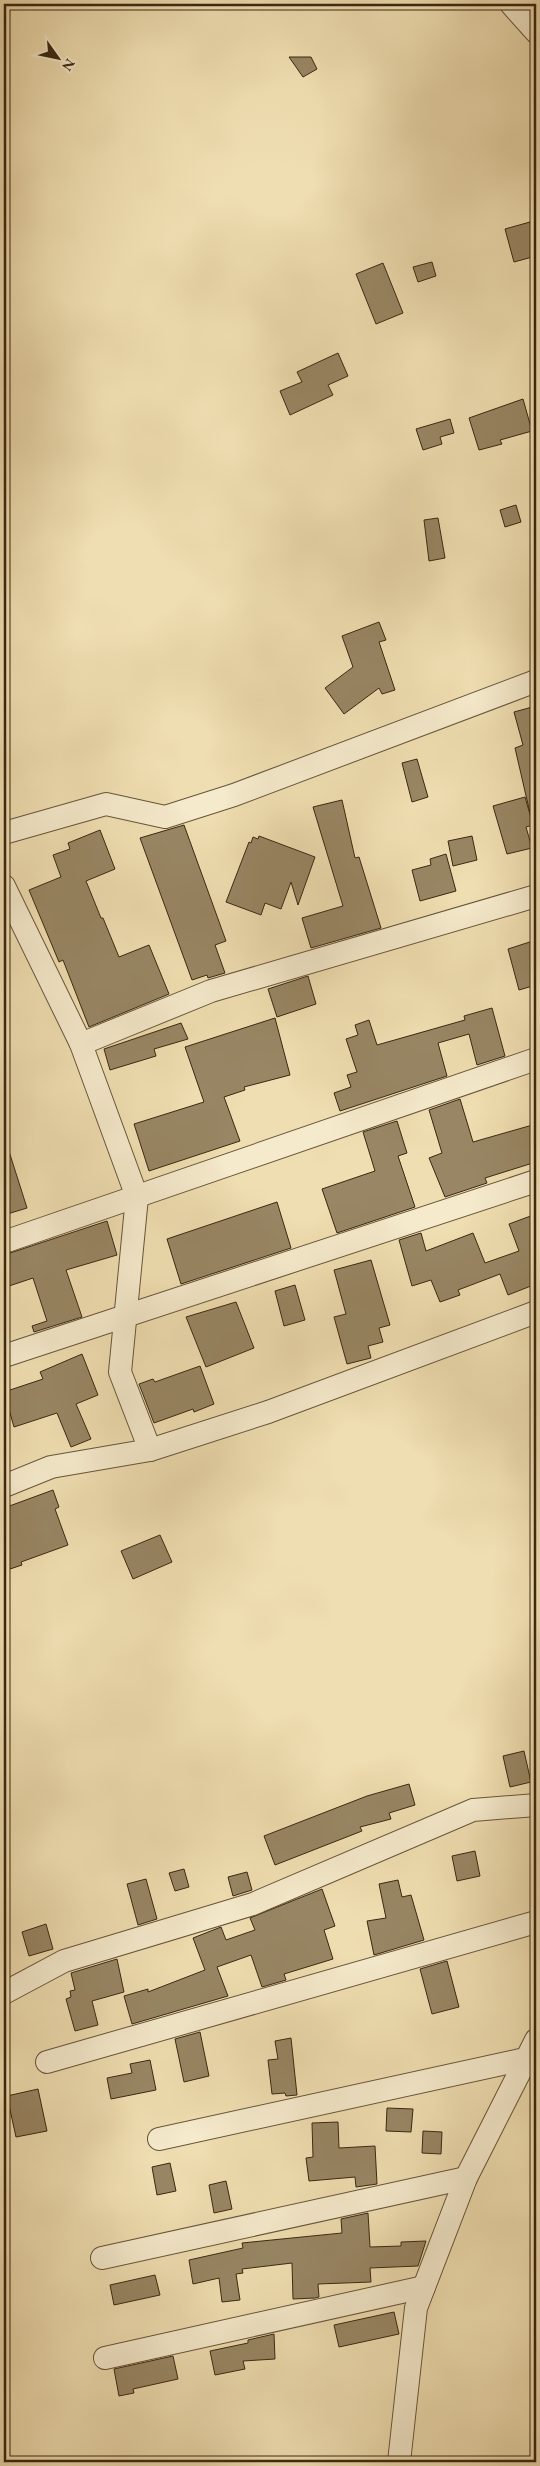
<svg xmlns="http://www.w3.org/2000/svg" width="540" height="2466" viewBox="0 0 540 2466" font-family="'EB Garamond',serif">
<rect width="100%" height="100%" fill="#efdeb1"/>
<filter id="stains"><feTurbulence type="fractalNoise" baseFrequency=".004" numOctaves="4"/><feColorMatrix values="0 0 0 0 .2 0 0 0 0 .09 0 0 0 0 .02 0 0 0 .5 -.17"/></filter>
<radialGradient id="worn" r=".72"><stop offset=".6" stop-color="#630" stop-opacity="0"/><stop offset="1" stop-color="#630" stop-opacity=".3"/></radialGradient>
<g fill="#988664" stroke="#3a2711">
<path d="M289,57H311L317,69L303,77Z"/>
<path d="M530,222L536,245V256L514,262L505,229Z"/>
<path d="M432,262L436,276L418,282L413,267Z"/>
<path d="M383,263L403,313L376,324L356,274Z"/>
<path d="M338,353L348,376L328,385L333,395L290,415L280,391L302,382L297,372Z"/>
<path d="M523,399L532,431L500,440L502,444L479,450L469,418Z"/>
<path d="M450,419L454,433L440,437L442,444L423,450L416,429Z"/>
<path d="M516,505L521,522L505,527L500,510Z"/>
<path d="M438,518L445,558L429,561L424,520Z"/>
<path d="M379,622L386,640L379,642L395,690L382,694L379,688L344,714L325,688L353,667L342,636Z"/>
<path d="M536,706V813H530L515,748L523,745L514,712Z"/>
<path d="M417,759L428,797L412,802L402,763Z"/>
<path d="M525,797L533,825L526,827L532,848L507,854L493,806Z"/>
<path d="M342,800L355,858L359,857L381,928L311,948L302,918L343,906L313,807Z"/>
<path d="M184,825L226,941L215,945L225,973L208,978L207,975L192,980L140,838Z"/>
<path d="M100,830L115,869L86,881L101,918H103L119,957L149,945L169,994L89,1027L63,960L59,962L29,890L61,877L53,855L70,849L68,843Z"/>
<path d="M259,836L315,857L298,905L291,882L281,909L265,903L261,915L226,902L249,842L251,843L253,837L258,839Z"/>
<path d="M472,836L477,860L453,866L448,841Z"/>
<path d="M446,854L456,891L420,901L412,870L431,865L430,859Z"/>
<path d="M536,940V985L519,990L508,949Z"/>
<path d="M308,976L316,1004L277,1017L268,989Z"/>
<path d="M492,1008L505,1056L477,1065L469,1034L438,1043L447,1076L340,1111L334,1093L351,1087L347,1075L357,1072L346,1039L358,1035L355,1025L369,1020L377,1045L465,1020L464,1016Z"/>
<path d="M275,1018L290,1075L244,1087L245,1090L224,1097L240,1141L149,1171L134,1124L204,1102L185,1047Z"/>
<path d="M181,1023L188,1039L154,1049L156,1056L110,1070L104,1049Z"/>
<path d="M460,1099L473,1142L536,1124V1162L485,1178L487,1183L445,1197L429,1158L442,1153L429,1110Z"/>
<path d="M397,1121L407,1153L398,1156L415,1207L337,1233L322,1189L375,1171L363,1132Z"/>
<path d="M4,1145H7L27,1208L4,1215Z"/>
<path d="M277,1202L291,1248L181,1284L167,1239Z"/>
<path d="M536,1214V1284L508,1295L500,1274L458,1290L460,1295L440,1302L431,1280L412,1286L399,1240L421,1233L426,1251L473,1233L485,1263L519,1251L509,1224Z"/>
<path d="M107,1221L117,1255L66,1270L82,1317L34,1332L32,1326L47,1321L33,1278L9,1286L4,1272V1255Z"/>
<path d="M371,1260L390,1325L379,1328L383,1342L368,1346L371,1358L347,1364L334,1317L346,1314L334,1270Z"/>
<path d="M295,1285L305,1320L284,1326L275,1291Z"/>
<path d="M236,1302L254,1348L206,1367L186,1317Z"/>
<path d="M82,1354L98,1395L76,1404L91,1439L71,1447L57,1413L14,1427L4,1392L43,1379L40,1372Z"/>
<path d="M200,1366L214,1404L194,1412L193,1409L154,1423L139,1384L153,1379L155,1382Z"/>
<path d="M53,1490L59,1507L55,1509L68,1545L21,1562L22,1565L4,1571V1508Z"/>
<path d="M160,1535L172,1562L133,1579L121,1551Z"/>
<path d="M524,1751L531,1782L510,1787L503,1756Z"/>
<path d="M409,1784L415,1805L389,1813L391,1819L360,1827L362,1831L275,1865L264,1836L367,1796Z"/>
<path d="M475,1851L480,1876L457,1881L452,1856Z"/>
<path d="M184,1869L189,1887L175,1891L169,1873Z"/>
<path d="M247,1872L252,1890L233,1896L228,1877Z"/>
<path d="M146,1879L157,1919L138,1925L127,1884Z"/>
<path d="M398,1880L402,1897L411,1895L424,1940L374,1955L367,1921L386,1918L379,1884Z"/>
<path d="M322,1889L335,1926L324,1930L333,1959L284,1974L286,1980L262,1987L251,1955L217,1967L228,1996L132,2024L124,1996L148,1989V1992L205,1970L193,1938L221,1927L226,1940L255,1930L250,1918Z"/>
<path d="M46,1924L53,1949L29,1956L22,1932Z"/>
<path d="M117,1959L124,1992L92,2001L98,2025L75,2031L66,1999L71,1997L70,1991L75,1990L71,1973Z"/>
<path d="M447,1961L459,2007L432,2014L420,1969Z"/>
<path d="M200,2032L209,2076L184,2082L175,2039Z"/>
<path d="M291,2038L297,2095L286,2096L285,2093L272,2094L268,2060L278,2059L275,2041Z"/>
<path d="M150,2060L156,2090L111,2099L107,2078L132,2073L130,2064Z"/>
<path d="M38,2089L47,2131L16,2137L7,2096Z"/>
<path d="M387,2108L413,2109L411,2132L386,2131Z"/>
<path d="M338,2122L339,2148L375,2146L377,2184L356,2187L355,2177L309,2181L306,2158L313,2157L312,2123Z"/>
<path d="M423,2131L442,2132L441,2154L422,2153Z"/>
<path d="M170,2163L176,2191L157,2195L152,2167Z"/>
<path d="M226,2181L232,2209L214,2213L209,2185Z"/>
<path d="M368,2213L370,2247L401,2246V2242L426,2241L418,2266L370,2268L371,2282L318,2284L319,2297L315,2298L293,2299L292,2263L242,2269L243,2273L236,2274L240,2300L222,2302L219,2278L193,2284L189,2260L243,2248L242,2243L342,2233L341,2219Z"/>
<path d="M155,2275L160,2295L114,2305L110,2285Z"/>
<path d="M394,2312L399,2334L339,2347L334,2325Z"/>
<path d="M274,2334L275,2359L243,2361L245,2369L215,2375L210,2351L248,2343V2340Z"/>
<path d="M173,2356L178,2379L133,2389L134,2393L119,2396L114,2369Z"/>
</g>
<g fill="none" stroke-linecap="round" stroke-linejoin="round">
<defs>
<g id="minor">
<path d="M511,4L536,32"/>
<path d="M4,833L106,804L165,817L234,795L536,681"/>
<path d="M4,886L81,1044L137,1197L120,1372L150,1450"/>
<path d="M81,1044L211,991L536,896"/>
<path d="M4,1242L536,1059"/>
<path d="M4,1356L536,1181"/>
<path d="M4,1486L51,1467L150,1450L268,1412L536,1312"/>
<path d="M4,1993L64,1961L253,1904L473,1810L536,1805"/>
<path d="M47,2062L536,1922"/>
<path d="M159,2139L525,2059"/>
<path d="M102,2258L466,2178"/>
<path d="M105,2358L424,2287"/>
<path d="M399,2462L416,2308L466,2178L536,2040"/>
</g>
</defs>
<use href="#minor" stroke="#675539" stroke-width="24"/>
<use href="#minor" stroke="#f5eacc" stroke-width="22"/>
</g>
<rect width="540" height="2466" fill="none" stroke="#efdeb1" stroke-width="20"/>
<rect x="5" y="5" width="530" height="2456" fill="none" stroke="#3a2711" stroke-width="2.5"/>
<rect x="10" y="10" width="520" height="2446" fill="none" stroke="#3a2711"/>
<g transform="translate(58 58) rotate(123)" stroke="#f5eacc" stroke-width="4" paint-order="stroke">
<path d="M0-4L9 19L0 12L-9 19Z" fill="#3a2711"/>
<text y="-8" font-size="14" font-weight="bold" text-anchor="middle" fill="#3a2711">N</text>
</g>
<rect width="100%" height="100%" filter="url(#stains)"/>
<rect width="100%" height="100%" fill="url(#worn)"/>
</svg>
